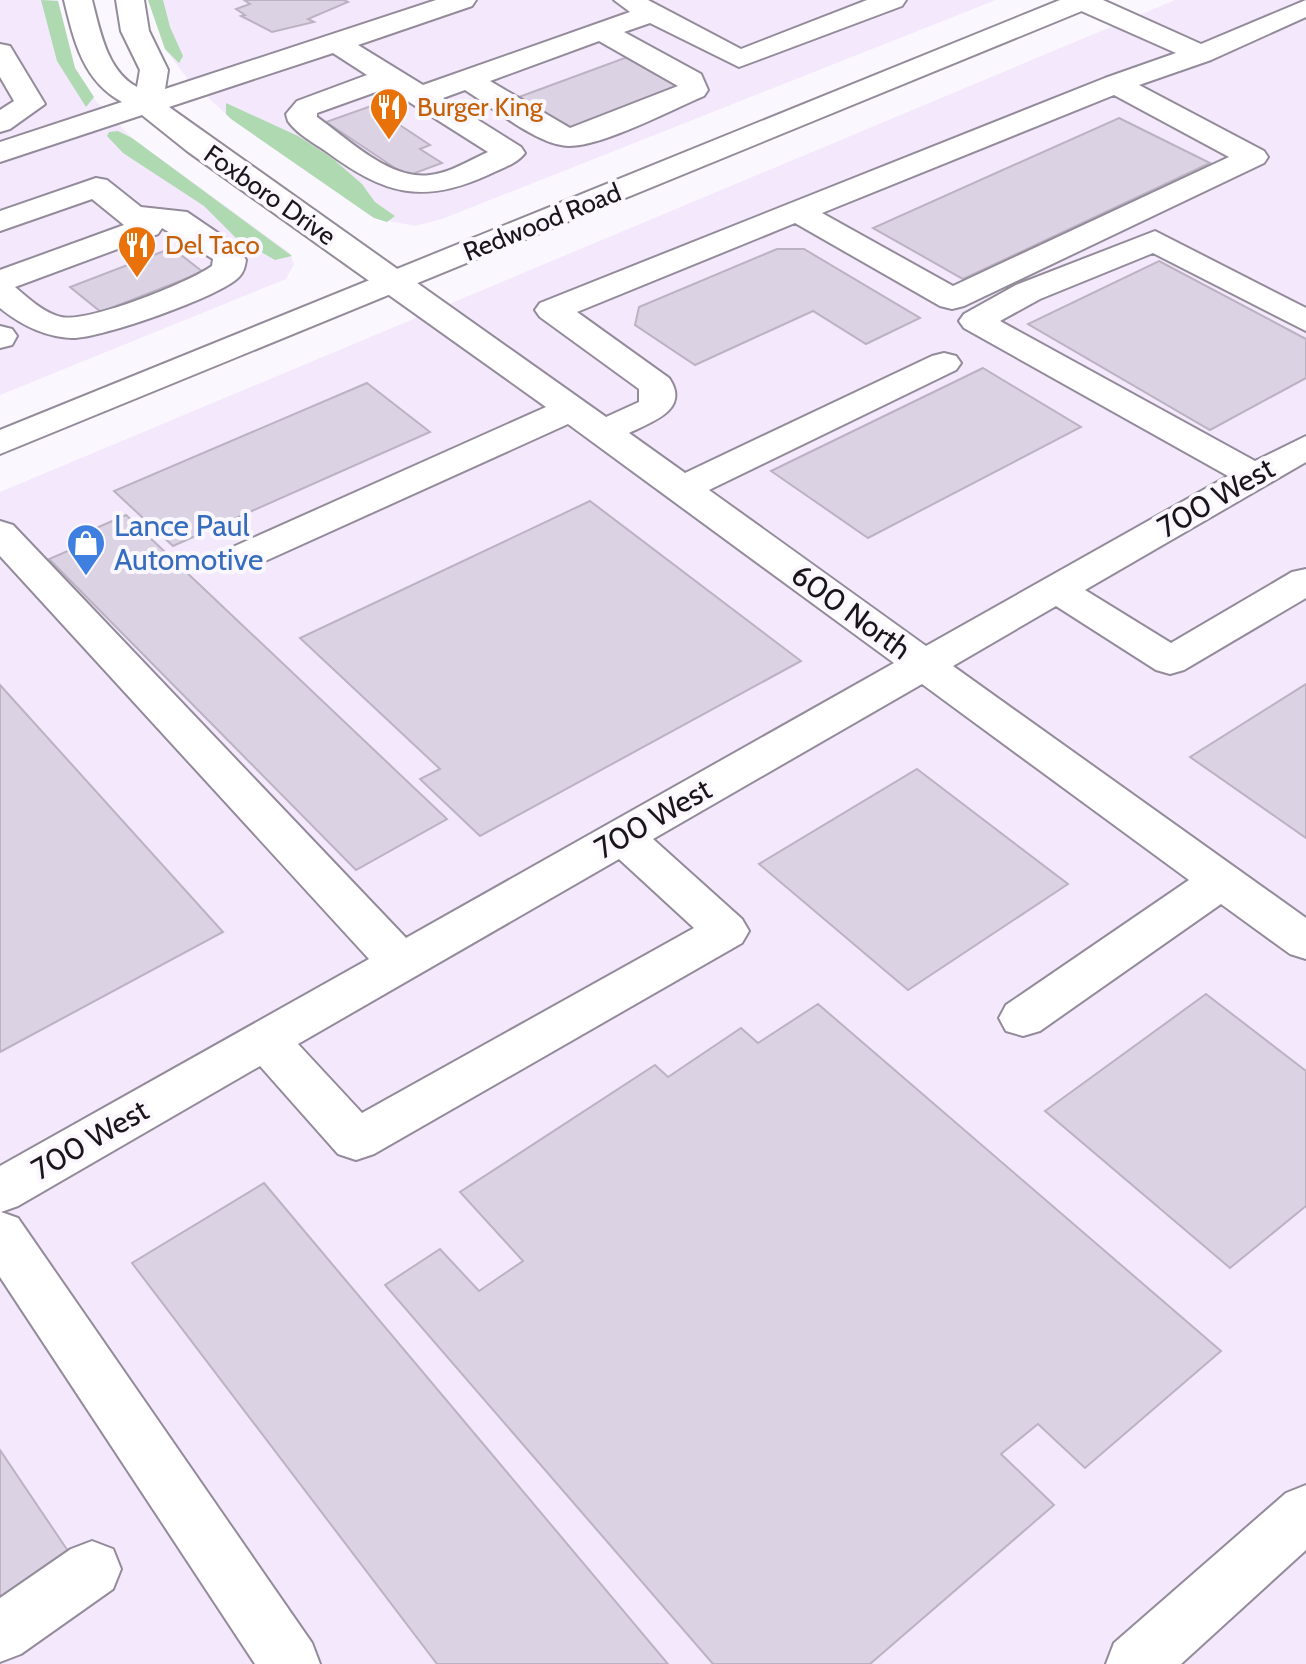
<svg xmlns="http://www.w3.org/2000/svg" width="1306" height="1664" viewBox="0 0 1306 1664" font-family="Cabin,sans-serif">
<rect width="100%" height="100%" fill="#fbf7fe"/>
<g fill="#f4e9fc">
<path d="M0,0H58L75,68L96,101L132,138L290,253L294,264L286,279L0,395Z"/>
<path d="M148,0H996L442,219L415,226L374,218L231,119L187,78L165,49Z"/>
<path d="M1175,0H1306V1664H0V492Z"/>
</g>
<g fill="#aed9b1">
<path d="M41,0L58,1L75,68L94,97L86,107L57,61Z"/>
<path d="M148,0H163L170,27L183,56L179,63L165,49Z"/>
<path d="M226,103L298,136L332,158L362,184L375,202L395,216L387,222L374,218L231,119L226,114Z"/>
<path d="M118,131L132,138L292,256L275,260L235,237L204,206L123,153L107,136L109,132Z"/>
</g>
<g fill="#dbd2e3" stroke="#bbb2c2" stroke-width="2">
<path d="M244,0H344L348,2L308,19L314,22L272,32L241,16L245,15L236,9L250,4Z"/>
<path d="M630,56L690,89L578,132L519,97Z"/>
<path d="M371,106L430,145L420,149L442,163L407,176L326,122Z"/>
<path d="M1119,118L1210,163L963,279L873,228Z"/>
<path d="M172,248L203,272L101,312L70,287Z"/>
<path d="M777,249H804L920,318L866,344L813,311L695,365L635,325L639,307Z"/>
<path d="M1159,261L1306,339V378L1210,430L1028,324Z"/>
<path d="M983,368L1081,427L868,538L771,471Z"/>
<path d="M367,383L430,432L173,546L114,491Z"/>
<path d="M590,501L801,661L480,836L420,779L440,769L300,638Z"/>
<path d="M126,515L447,819L356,870L49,559L84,544L78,536Z"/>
<path d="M1306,684V838L1190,757Z"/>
<path d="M0,685L223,932L0,1052Z"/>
<path d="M917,769L1068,884L908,990L759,864Z"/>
<path d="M1206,994L1306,1071V1206L1230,1268L1045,1111Z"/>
<path d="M818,1004L1221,1351L1085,1468L1038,1424L1001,1454L1054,1505L870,1664H713L385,1285L440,1249L479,1291L523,1261L460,1192L655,1065L668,1077L741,1028L758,1043Z"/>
<path d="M264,1183L668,1664H437L132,1263Z"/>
<path d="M0,1450L68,1551L0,1597Z"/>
</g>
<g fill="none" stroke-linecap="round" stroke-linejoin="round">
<defs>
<g id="minor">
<path d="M64,0H92C100,31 107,71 137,87L140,70L121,31L116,0H144L149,31L168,70L165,89L436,0H476L472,6L358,45L423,85L630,12L614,0H648L741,49L867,0H906L902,6L739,67L650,23L624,32L701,74L708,90L704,96C671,110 603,146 569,146C538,146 491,106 465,90L443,98L521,147L525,153C517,164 500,169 488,175C422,205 384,194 327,152C314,143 297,134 288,121L286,114L297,101L367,75L333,53L169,107L606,417L639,402V389L540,317L535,310L540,303L1105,78L1176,53L1070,6L1066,0H1103L1201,44L1306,0V17L1211,60L1139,85L1264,151L1268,157L1264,163L964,306L952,309L940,306L795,223L577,312L669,378C691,410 651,422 629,433L685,473L932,356L944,353L956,356L961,363L956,370L709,490L926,646L1228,476L964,328L959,321L964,314L1016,285L1155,231L1306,308V331L1153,253L1040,299L1000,321L1255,461L1306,436V462L1085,590L1171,643L1292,572L1306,569V598L1184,670L1170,674L1156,670L1056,606L953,666L1306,918V959L1290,954L1221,904L1040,1031L1023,1036L1006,1031L999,1018L1006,1005L1189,880L922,684L653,839L742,919L749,931L742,943L374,1154L356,1160L338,1154L260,1066L18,1206L1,1212L18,1218L312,1643L320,1664H255L0,1277V1166L369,959L0,556V521L13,525L406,938L894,663L568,424L263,562L249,566L235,562L230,554L235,546L546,407L187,151L142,115L0,162V142L122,102C83,81 74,41 64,0ZM599,41L678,86L570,128L490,81ZM387,88L488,152C470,160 450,173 430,175C390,181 347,138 317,117V113ZM1114,95L1229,157L953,286L822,213ZM619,859L694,928L362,1113L298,1044Z"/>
<path d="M0,44L10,46L45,104L10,129L0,132V110L14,101L0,77Z"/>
<path d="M96,178L107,180L141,207L187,212L237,246L246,260C245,266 244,272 239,277C222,296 99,339 72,338C45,337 21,325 0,308V270L124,225L92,199L0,231V211ZM162,228L213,259L212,266C188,283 88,323 61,317C44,313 28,298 15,287L158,234Z"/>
<path d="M0,326L12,329L17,336L12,345L0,348Z"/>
<path d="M1306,1485V1550L1181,1664H1106L1114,1643L1286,1493Z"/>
<path d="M92,1541L113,1549L121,1569L113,1589L21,1654L0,1662V1598L71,1549Z"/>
</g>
<path id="major" d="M1060,0H1098L1094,6L0,454V430Z"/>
</defs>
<use href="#minor" stroke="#938b9a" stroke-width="4"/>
<use href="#major" stroke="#938b9a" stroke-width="4"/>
<use href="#minor" fill="#fff" fill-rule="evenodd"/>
<use href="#major" fill="#fff" fill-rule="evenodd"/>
</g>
<defs>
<symbol id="restaurant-pin" viewBox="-11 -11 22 30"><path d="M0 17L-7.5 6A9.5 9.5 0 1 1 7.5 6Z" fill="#e8710a" stroke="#fbf7fe"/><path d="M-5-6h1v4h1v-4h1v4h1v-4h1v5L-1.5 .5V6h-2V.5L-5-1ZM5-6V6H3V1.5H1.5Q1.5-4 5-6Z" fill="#fff"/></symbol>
<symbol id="shop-pin" viewBox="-11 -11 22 30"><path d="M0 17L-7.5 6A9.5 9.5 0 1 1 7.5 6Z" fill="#3f7fe0" stroke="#fbf7fe"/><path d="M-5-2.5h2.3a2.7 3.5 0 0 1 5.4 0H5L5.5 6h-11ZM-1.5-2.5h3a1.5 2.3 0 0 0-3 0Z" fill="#fff"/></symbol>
</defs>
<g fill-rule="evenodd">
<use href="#restaurant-pin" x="367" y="85" width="44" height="60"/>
<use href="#restaurant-pin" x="115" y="223" width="44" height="60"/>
<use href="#shop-pin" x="64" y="521" width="44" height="60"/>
</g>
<g text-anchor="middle" stroke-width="8" stroke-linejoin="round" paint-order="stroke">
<g font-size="26" fill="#c56008" stroke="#fbf7fe" text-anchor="start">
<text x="417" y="116">Burger King</text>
<text x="165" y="254">Del Taco</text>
</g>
<g font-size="26" fill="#19151b" stroke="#fbf7fe">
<text transform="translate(270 195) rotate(35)" y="9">Foxboro Drive</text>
<text transform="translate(542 222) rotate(-22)" y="9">Redwood Road</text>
</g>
<g font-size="30" fill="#19151b" stroke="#fbf7fe">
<text transform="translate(1216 498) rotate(-30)" y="10">700 West</text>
<text transform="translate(851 612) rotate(36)" y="10">600 North</text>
<text transform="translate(653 819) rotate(-30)" y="10">700 West</text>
<text transform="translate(90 1140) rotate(-30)" y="10">700 West</text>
</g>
<g font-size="30" fill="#366cbe" stroke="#fbf7fe" text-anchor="start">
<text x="114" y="536">Lance Paul<tspan x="114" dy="34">Automotive</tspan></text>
</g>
</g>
</svg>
